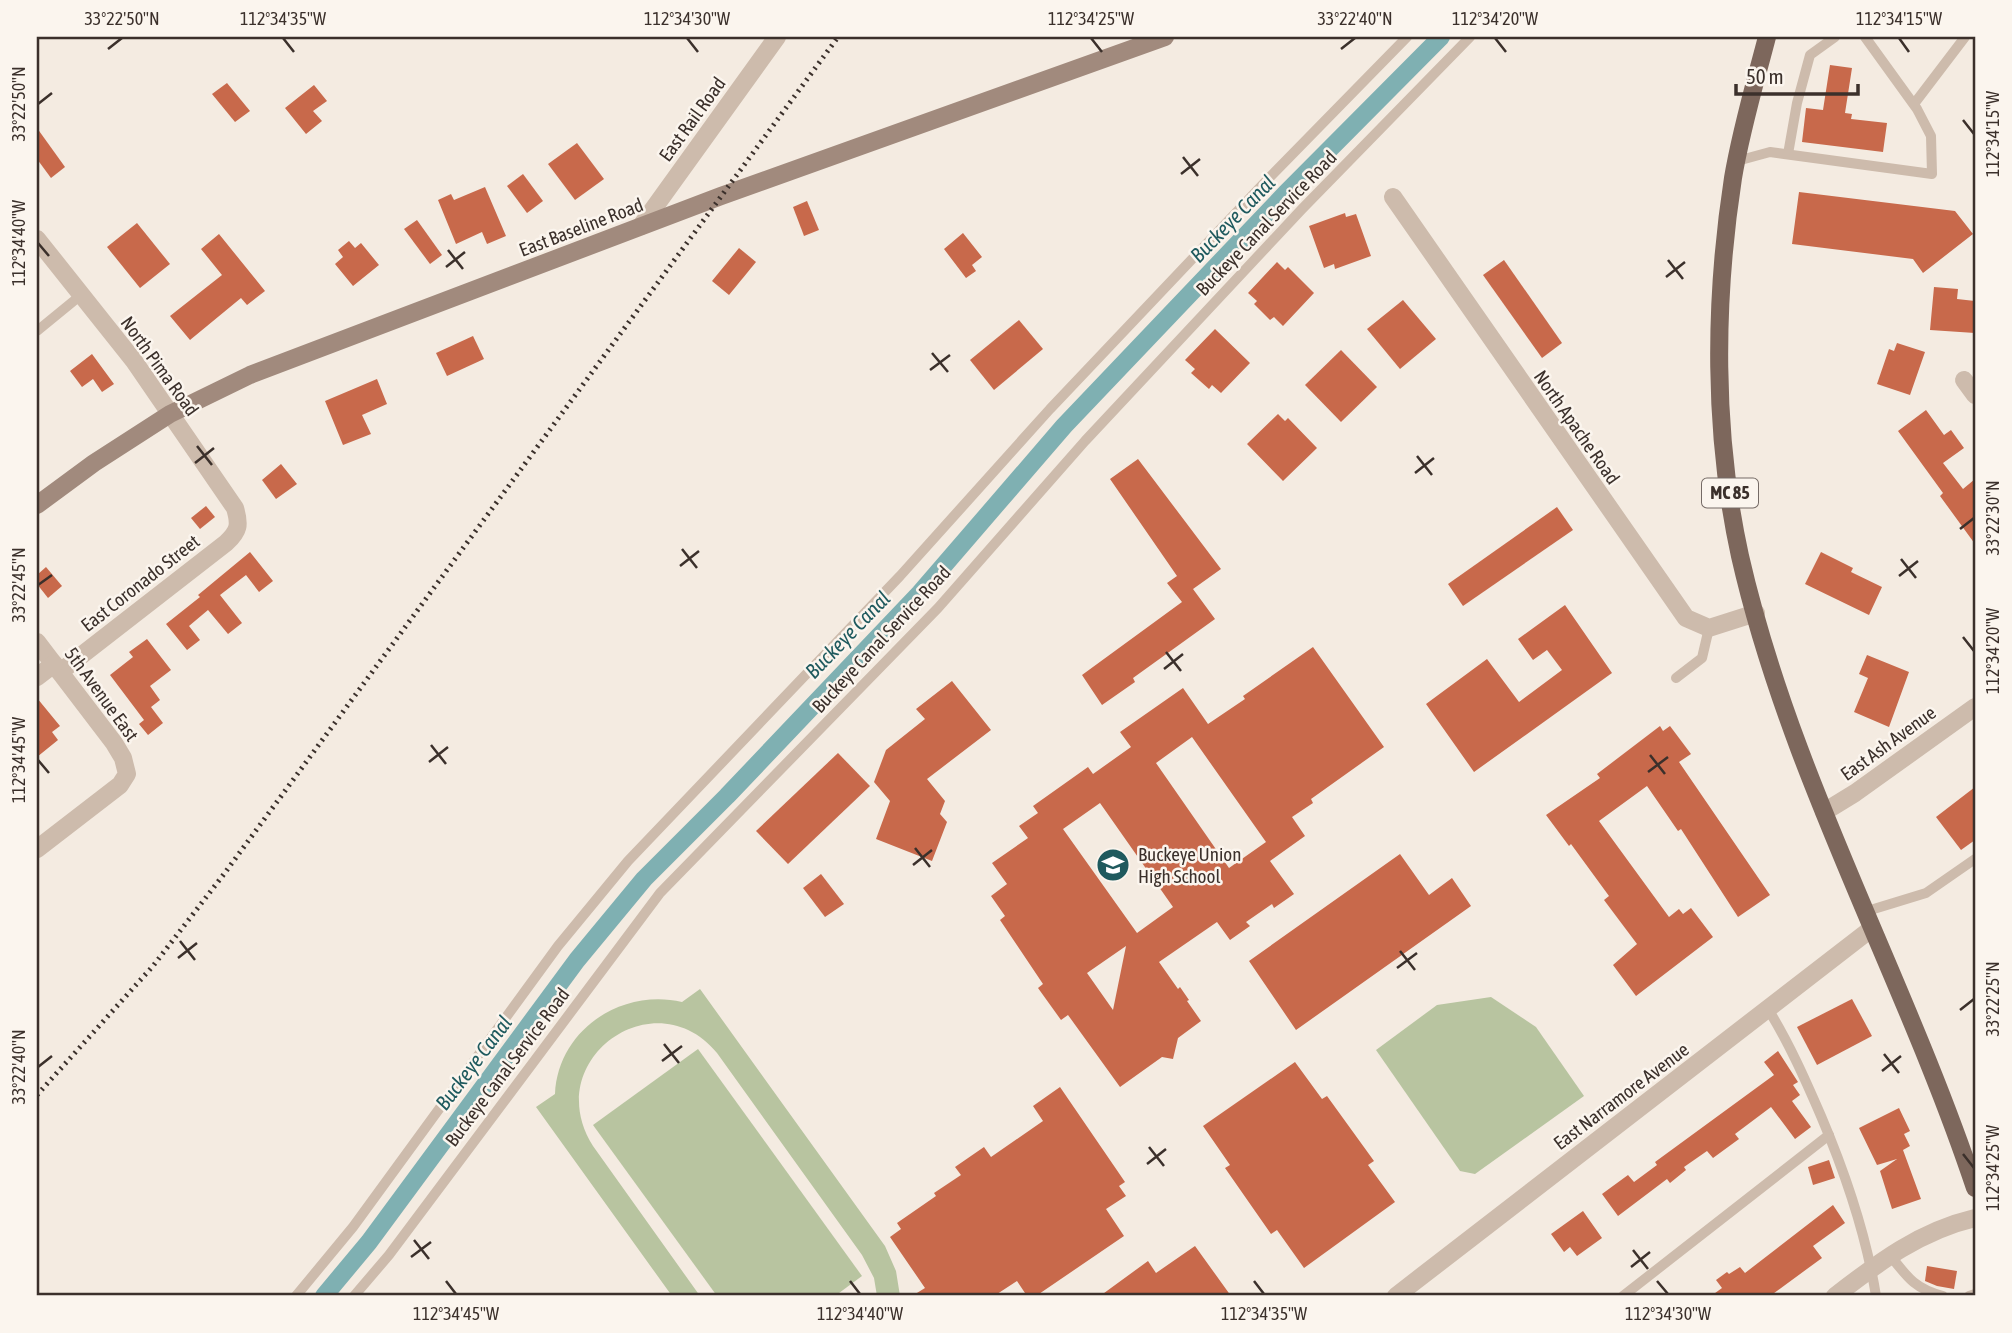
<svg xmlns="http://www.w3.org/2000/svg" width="2012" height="1333" viewBox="0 0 2012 1333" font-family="'Asap Condensed',sans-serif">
<rect width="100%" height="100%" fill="#f4ebe1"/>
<g fill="#b8c4a0">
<path d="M700,989L885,1246L896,1271L900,1296H877L874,1278L862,1255L717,1053C654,977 539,1061 593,1146L700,1296H672L536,1107L555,1094C558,1030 621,988 682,1002Z"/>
<path d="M1491,997L1536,1027L1584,1096L1475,1174L1460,1171L1376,1050L1437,1005Z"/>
<path d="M698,1049L862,1276L835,1296H717L593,1125Z"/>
</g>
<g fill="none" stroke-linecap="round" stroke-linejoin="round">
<path stroke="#7fb0b2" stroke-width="18" d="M324,1296L369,1242L577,960L644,879L727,796L920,593L1064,426L1286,193L1441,37"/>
</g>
<g fill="#c8694b" fill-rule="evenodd">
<path d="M1830,65L1852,68L1845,113L1852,114L1851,119L1887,123L1883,152L1802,142L1806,108L1823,110Z"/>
<path d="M227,83L250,111L235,122L212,94Z"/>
<path d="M314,85L327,101L313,111L322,121L306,134L285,108Z"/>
<path d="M37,128L65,167L51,178L37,159Z"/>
<path d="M577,143L604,179L575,200L548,164Z"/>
<path d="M523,174L543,201L527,213L507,186Z"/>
<path d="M485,187L506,236L487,244L482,232L456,244L438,200L451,194L454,200Z"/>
<path d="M1799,192L1955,211L1973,234L1923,273L1913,259L1792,244Z"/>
<path d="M807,201L819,230L804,236L793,207Z"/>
<path d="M1345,213L1346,217L1356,214L1371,256L1335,269L1334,264L1324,268L1309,226Z"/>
<path d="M417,220L442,255L430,264L404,229Z"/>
<path d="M137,223L170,264L140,288L107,247Z"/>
<path d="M963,233L982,257L972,265L976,271L966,278L944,249Z"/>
<path d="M219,234L265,291L247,305L241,298L190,340L170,316L222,275L201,249Z"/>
<path d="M349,241L355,248L361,243L379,265L353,286L335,264L343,257L338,250Z"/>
<path d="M739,248L756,262L729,295L712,281Z"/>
<path d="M1504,260L1562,343L1542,358L1483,275Z"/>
<path d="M1277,262L1285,270L1288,267L1314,293L1283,326L1274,317L1270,320L1254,304L1257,301L1248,293Z"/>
<path d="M1934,287L1958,289L1957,299L1975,301V333L1930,330Z"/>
<path d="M1403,300L1436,339L1400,369L1367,329Z"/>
<path d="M1019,320L1043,349L994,390L970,360Z"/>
<path d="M1215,329L1250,363L1221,393L1212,385L1209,389L1191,373L1195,369L1185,360Z"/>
<path d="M473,336L484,359L447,376L436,353Z"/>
<path d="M1897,343L1925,352L1910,395L1877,384L1889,349L1894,351Z"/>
<path d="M1341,350L1377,387L1341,422L1305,385Z"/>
<path d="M92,354L114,384L102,392L93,379L82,387L70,371Z"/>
<path d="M377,379L387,404L362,415L371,434L343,445L325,401Z"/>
<path d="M1926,410L1944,435L1951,430L1964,448L1943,463L1963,489L1975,479V544L1940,496L1943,493L1898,431Z"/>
<path d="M1278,414L1285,421L1288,418L1317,448L1283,481L1247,444Z"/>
<path d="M1138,459L1221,569L1193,589L1215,619L1133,678L1135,682L1102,705L1082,675L1182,602L1167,583L1177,576L1110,479Z"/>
<path d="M281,464L297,484L276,499L262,480Z"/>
<path d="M206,506L215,517L200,529L191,518Z"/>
<path d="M1557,507L1573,530L1463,606L1448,584Z"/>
<path d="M250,552L273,581L259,592L246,575L220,595L242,623L228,634L208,610L189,626L200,640L187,650L166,624L200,597L198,595Z"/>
<path d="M1821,552L1853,568L1851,572L1882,587L1869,615L1805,584Z"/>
<path d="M46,567L62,586L48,598L37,584V575Z"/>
<path d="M1565,605L1612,673L1474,772L1426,704L1487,659L1519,702L1562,670L1547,650L1533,660L1518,639Z"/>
<path d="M147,639L171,670L150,686L160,700L151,707L163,723L148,735L139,724L144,720L110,675L133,657L129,652Z"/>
<path d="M1313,647L1384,747L1311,799L1313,803L1292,817L1305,836L1270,861L1294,894L1274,908L1272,904L1246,922L1250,926L1230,940L1217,922L1159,962L1178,989L1180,987L1189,1000L1187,1001L1201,1021L1178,1038L1173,1059L1162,1057L1120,1087L1068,1015L1061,1020L1038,988L1043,984L1000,920L1005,916L991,896L1007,884L992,863L1028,838L1019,826L1038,813L1033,806L1088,767L1093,774L1131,747L1120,732L1183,688L1208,724L1245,699L1243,696ZM1192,737L1266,842L1229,868L1156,763ZM1100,803L1173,907L1137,933L1063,829ZM1126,946L1113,1010L1087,973Z"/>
<path d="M1867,655L1909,672L1889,727L1854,712L1868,678L1859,674Z"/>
<path d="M952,681L991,730L927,779L945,801L940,814L947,822L932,861L876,839L890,801L874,782L886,750L925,719L916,709Z"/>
<path d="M37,698L60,726L52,732L58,740L37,757Z"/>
<path d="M1660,726L1663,731L1670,726L1691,754L1679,762L1770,895L1738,917L1681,829L1678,831L1647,786L1599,821L1669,917L1679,909L1683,914L1691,908L1713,937L1636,996L1613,965L1637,944L1604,900L1609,896L1571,844L1569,846L1546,815L1600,778L1597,774Z"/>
<path d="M838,753L870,786L788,864L756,831Z"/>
<path d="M1975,787V840L1961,850L1936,817Z"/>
<path d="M1400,854L1429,895L1452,878L1471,906L1296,1030L1249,961Z"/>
<path d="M821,874L844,904L825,917L803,888Z"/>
<path d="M1852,999L1872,1036L1817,1065L1797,1027Z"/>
<path d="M1778,1051L1798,1082L1793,1085L1800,1095L1792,1101L1811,1127L1795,1139L1771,1107L1735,1134L1739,1139L1713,1158L1707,1151L1684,1167L1686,1170L1670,1183L1667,1179L1618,1216L1602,1194L1628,1175L1634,1182L1657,1165L1655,1162L1774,1075L1764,1062Z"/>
<path d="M1295,1062L1322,1099L1327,1096L1374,1161L1368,1165L1395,1202L1304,1268L1277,1230L1271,1234L1225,1168L1230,1165L1203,1126Z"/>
<path d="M1060,1087L1125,1182L1119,1186L1126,1196L1106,1209L1124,1236L1036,1296H1027L1017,1281L994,1296H912L925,1288L890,1237L901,1229L897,1223L936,1196L934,1193L961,1175L955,1167L984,1147L991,1157L1043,1121L1033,1106Z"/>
<path d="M1899,1108L1910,1131L1904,1134L1910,1146L1903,1150L1921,1199L1892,1209L1880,1171L1897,1159L1877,1165L1859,1128Z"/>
<path d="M1829,1160L1835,1178L1813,1185L1808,1167Z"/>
<path d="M1833,1205L1845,1223L1813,1246L1822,1258L1770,1296H1711L1722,1288L1716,1280L1727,1272L1729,1274L1740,1267L1745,1273Z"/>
<path d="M1583,1211L1602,1238L1577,1256L1570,1247L1564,1252L1551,1234Z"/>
<path d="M1195,1246L1231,1296H1100L1148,1261L1156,1273Z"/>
<path d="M1927,1266L1957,1271L1954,1289L1937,1286L1925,1281Z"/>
</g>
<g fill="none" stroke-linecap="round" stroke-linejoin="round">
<g stroke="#cdbbac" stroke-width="10">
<path d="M1914,104L1965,37"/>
<path d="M1788,154L1797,103L1810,55L1835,37"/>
<path d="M1737,161L1770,152L1932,174L1931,136L1917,109L1865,37"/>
<path d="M37,331L81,295"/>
<path d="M1676,678L1702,658L1709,628"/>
<path d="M1864,912L1926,893L1975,859"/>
<path d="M1768,1009C1789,1043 1805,1079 1821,1116C1846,1175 1866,1233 1876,1296"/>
<path d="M1890,1255C1907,1277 1915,1289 1943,1296"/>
<path d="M296,1296L353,1227L558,946L628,861L900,576L1050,409L1268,179L1407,37"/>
<path d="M354,1296L389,1255L660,893L938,608L1085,441L1302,209L1470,37"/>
<path d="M1623,1296L1829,1135"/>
<path d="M1969,1296L1975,1294"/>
</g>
<g stroke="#cdbbac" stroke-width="18">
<path d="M1393,197L1686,618L1709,628L1756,613"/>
<path d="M641,226L777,37"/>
<path d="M37,239L134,361L235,508C240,525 239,531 226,543L60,672"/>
<path d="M1964,380L1975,395"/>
<path d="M37,642L114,743L123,758L127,774L120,785L37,849"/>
<path d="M37,677L54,664"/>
<path d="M1824,812L1855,793L1975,707"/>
<path d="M1396,1296L1871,929"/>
<path d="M1835,1296C1879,1262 1920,1231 1975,1218"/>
</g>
<path stroke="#a18a7d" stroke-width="18" d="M37,505L94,463L170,414L250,375L721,196L1165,37"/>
<path stroke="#7d675c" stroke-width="18" d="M1767,37C1755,83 1741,130 1733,178C1714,301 1713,433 1740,556C1790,776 1904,975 1975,1188"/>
<path stroke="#3b302b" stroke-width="5" stroke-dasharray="2 5" stroke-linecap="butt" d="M37,1095L153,966L224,874L838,37"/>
</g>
<path fill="none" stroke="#3b302b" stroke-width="2.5" d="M283,38L294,52M687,38L698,52M1091,38L1102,52M1495,38L1506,52M1899,38L1909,52M108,49L122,38M1341,49L1355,38M38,104L52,93M1963,120L1974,134M1183,157L1198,176M1181,174L1200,159M38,243L49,256M448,250L463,269M1668,260L1683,279M446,267L465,252M1666,277L1685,262M932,353L948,372M930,370L950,355M197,446L212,465M1417,456L1432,475M195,463L214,448M1415,473L1434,458M1960,529L1974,518M682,549L697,568M1901,559L1916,578M680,566L699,551M1899,576L1918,561M38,585L52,575M1963,637L1974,651M1166,652L1181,671M1164,669L1183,654M431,745L446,764M1650,755L1665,774M38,760L49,773M429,762L448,747M1648,772L1668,757M915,848L930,867M913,865L932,850M180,941L195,960M1400,951L1415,970M178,958L197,943M1397,968L1417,953M1960,1010L1974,999M664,1044L679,1063M1884,1054L1899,1073M662,1061L682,1046M38,1067L52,1056M1882,1071L1901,1056M1149,1147L1164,1166M1963,1154L1974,1168M1147,1164L1166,1149M414,1240L429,1259M1633,1250L1648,1269M411,1257L431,1242M1631,1267L1650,1252M446,1281L456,1294M850,1281L860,1294M1254,1281L1264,1294M1657,1281L1668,1294"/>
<defs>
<symbol id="school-disc" viewBox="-11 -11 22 22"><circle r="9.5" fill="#1f5a5e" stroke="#fbf5ee"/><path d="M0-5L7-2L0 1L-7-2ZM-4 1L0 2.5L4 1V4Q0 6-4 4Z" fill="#fff"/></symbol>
</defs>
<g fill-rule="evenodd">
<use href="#school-disc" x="1094" y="846" width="38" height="38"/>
</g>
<g text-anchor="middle" stroke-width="5" stroke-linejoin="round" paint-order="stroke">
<rect fill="#fbf5ee" stroke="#756b66" stroke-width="2" x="1702" y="478.5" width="56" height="29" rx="5"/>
<g font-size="18" font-weight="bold" fill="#3b302b">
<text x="1730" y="499">MC 85</text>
</g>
<g font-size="19" fill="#3b302b" stroke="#fbf5ee">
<text transform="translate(692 119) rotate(-54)" y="7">East Rail Road</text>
<text transform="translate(1266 223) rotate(-46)" y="7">Buckeye Canal Service Road</text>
<text transform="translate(581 227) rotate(-21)" y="7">East Baseline Road</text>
<text transform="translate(160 366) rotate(54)" y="7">North Pima Road</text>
<text transform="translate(1577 427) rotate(55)" y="7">North Apache Road</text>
<text transform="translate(140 583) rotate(-38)" y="7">East Coronado Street</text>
<text transform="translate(881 639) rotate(-47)" y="7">Buckeye Canal Service Road</text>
<text transform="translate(102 694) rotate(54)" y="7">5th Avenue East</text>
<text transform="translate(1888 743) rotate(-36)" y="7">East Ash Avenue</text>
<text transform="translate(507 1067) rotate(-53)" y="7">Buckeye Canal Service Road</text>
<text transform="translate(1621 1096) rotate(-37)" y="7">East Narramore Avenue</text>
</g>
<g font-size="19" fill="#3b302b" stroke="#fbf5ee" text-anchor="start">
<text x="1138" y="861">Buckeye Union<tspan x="1138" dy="22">High School</tspan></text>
</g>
<g font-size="21" font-style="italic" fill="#1f5a5e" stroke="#fbf5ee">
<text transform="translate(1233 219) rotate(-46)" y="7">Buckeye Canal</text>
<text transform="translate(848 635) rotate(-46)" y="7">Buckeye Canal</text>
<text transform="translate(474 1063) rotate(-53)" y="7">Buckeye Canal</text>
</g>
</g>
<rect width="2012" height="1333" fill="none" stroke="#fbf5ee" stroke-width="77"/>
<path d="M1736 84v10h122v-10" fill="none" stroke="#3b302b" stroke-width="3.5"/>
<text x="1746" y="84" font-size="21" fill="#3b302b" stroke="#fbf5ee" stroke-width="5" paint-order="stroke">50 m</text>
<rect x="38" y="38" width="1936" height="1256" fill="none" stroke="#3b302b" stroke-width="2.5"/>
<g font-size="18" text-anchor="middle" fill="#3b302b">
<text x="122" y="25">33°22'50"N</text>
<text x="283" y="25">112°34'35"W</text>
<text x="687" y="25">112°34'30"W</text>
<text x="1091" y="25">112°34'25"W</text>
<text x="1355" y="25">33°22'40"N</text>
<text x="1495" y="25">112°34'20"W</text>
<text x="1899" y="25">112°34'15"W</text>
<text transform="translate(19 104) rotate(-90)" y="6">33°22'50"N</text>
<text transform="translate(1993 134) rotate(-90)" y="6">112°34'15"W</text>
<text transform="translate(19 243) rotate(-90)" y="6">112°34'40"W</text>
<text transform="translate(1993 518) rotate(-90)" y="6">33°22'30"N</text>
<text transform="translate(19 585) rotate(-90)" y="6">33°22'45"N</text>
<text transform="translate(1993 651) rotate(-90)" y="6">112°34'20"W</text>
<text transform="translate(19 760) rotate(-90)" y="6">112°34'45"W</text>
<text transform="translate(1993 999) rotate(-90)" y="6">33°22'25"N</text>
<text transform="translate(19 1067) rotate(-90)" y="6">33°22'40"N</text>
<text transform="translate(1993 1168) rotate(-90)" y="6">112°34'25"W</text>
<text x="456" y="1320">112°34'45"W</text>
<text x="860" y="1320">112°34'40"W</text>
<text x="1264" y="1320">112°34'35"W</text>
<text x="1668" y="1320">112°34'30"W</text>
</g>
</svg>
